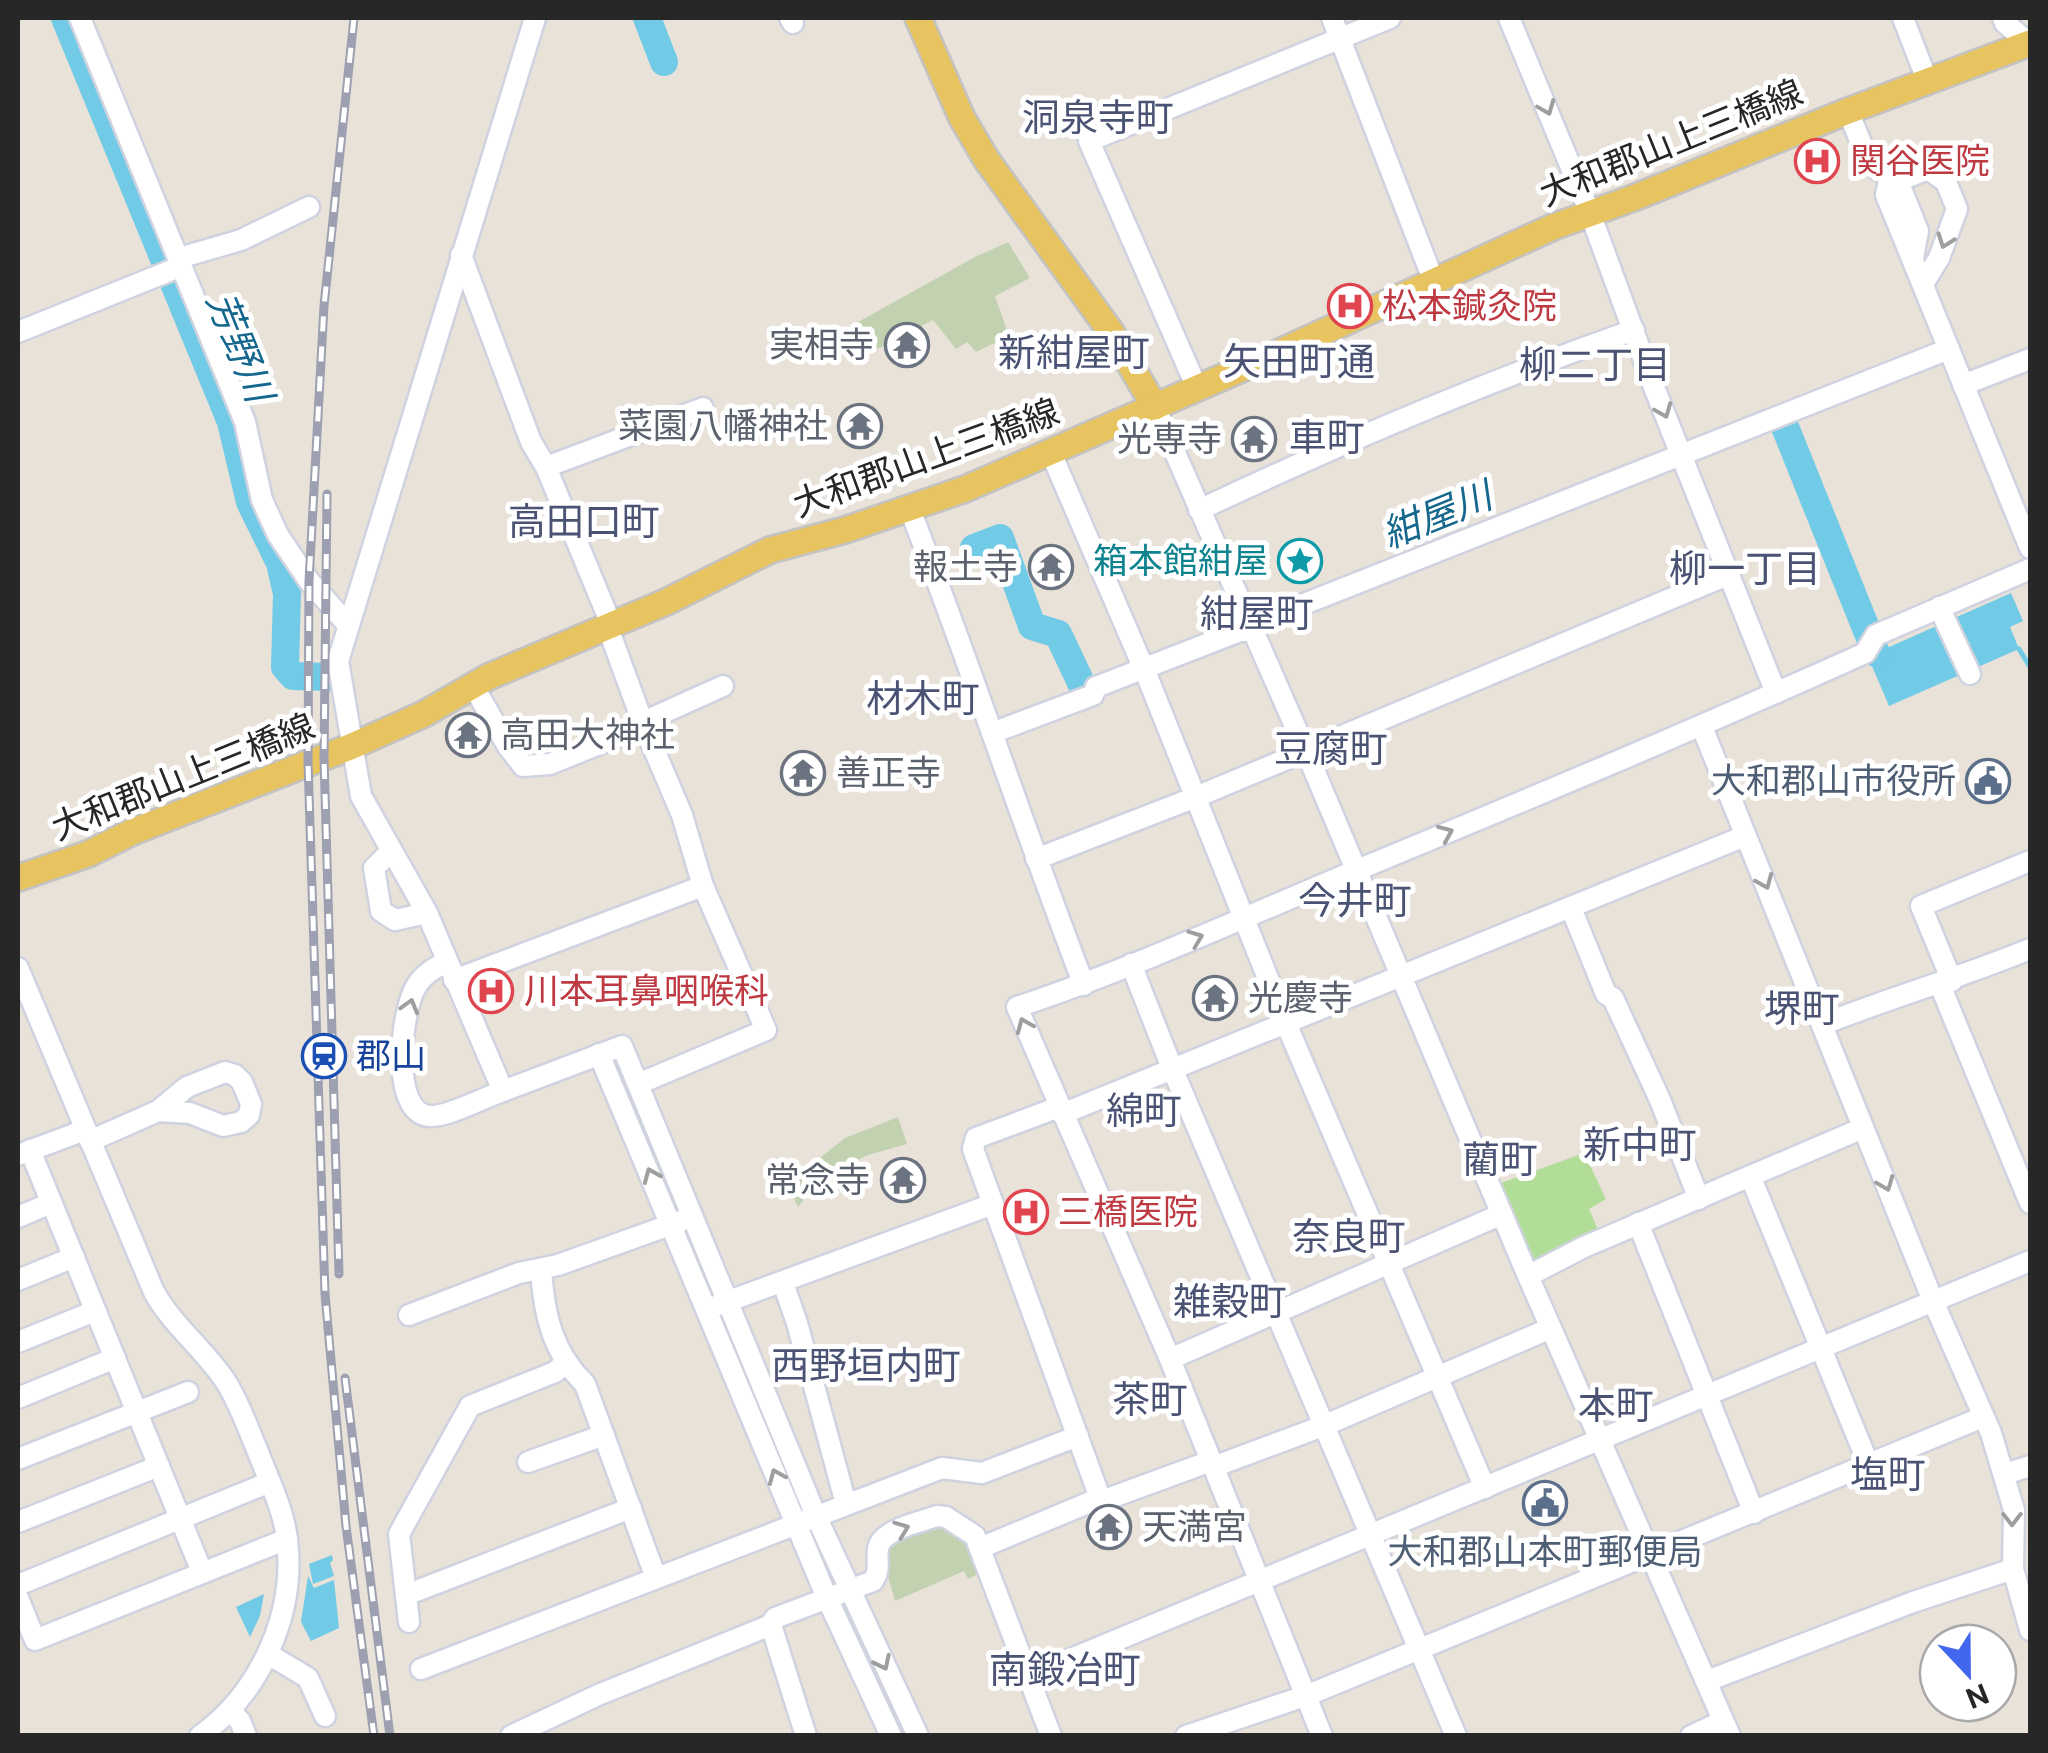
<svg xmlns="http://www.w3.org/2000/svg" width="2048" height="1753" viewBox="0 0 2048 1753" font-family="'Public Sans','Noto Sans JP',sans-serif">
<rect width="100%" height="100%" fill="#e9e2d9"/>
<path fill="#b2dd98" d="M1584,1153L1606,1199L1589,1209L1599,1232L1531,1268L1501,1183Z"/>
<g fill="#c2d2b1">
<path d="M1008,242L1030,278L995,296L1009,336L976,352L967,342L956,349L933,320L862,357L849,327L975,257Z"/>
<path d="M898,1117L907,1144L868,1155L820,1178L798,1207L787,1184L845,1138Z"/>
<path d="M939,1524L968,1540L982,1572L968,1579L964,1571L895,1601L882,1555L892,1540Z"/>
</g>
<g fill="#71cae6">
<path d="M2011,593L2023,621L2010,627L2019,649L1889,706L1872,666L1871,655Z"/>
<path d="M332,1555L333,1560L330,1563L334,1576L313,1584L309,1564Z"/>
<path d="M308,1576L314,1588L334,1580L339,1628L311,1641L301,1622Z"/>
<path d="M264,1594L260,1616L250,1637L236,1607Z"/>
</g>
<g fill="none" stroke-linecap="round" stroke-linejoin="round">
<path stroke="#71cae6" stroke-width="5" d="M2019,649L2030,667"/>
<g stroke="#71cae6" stroke-width="28">
<path d="M65,18L231,422L250,502L280,563L287,594L285,667L293,676L330,677"/>
<path d="M647,18L664,62"/>
<path d="M1783,422L1876,653"/>
<path d="M974,548L1000,538L1032,626L1058,634L1084,689"/>
</g>
<defs>
<g id="minor">
<path d="M80,18L245,422L262,500L278,535L309,581L348,625"/>
<path d="M535,18L338,661L361,796L427,913L503,1091L622,1046L816,1516L918,1736"/>
<path d="M790,18L793,23"/>
<path d="M1332,18L1434,282"/>
<path d="M1509,18L1590,213L1652,382L1776,693"/>
<path d="M1903,18L1927,80"/>
<path d="M2003,18L2005,23L2030,44"/>
<path d="M1848,111L1870,165L1898,181L1918,231L1913,258"/>
<path d="M461,255L531,442L546,467L611,624V636L644,726L682,815L703,886L766,1030L638,1084"/>
<path d="M179,258L241,240L309,207"/>
<path d="M1923,284L1939,258L1957,209L1946,182L1928,169L1888,185L1886,195L2030,548"/>
<path d="M18,332L182,266"/>
<path d="M1963,385L2030,359"/>
<path d="M1197,388L1089,141L1390,18"/>
<path d="M1155,407L1305,749L1528,1276L1730,1736"/>
<path d="M1051,453L1147,676L1285,1021L1485,1488"/>
<path d="M546,467L703,408"/>
<path d="M909,507C971,666 1023,827 1084,985"/>
<path d="M1199,510C1341,443 1485,382 1634,330"/>
<path d="M1939,607L1970,674"/>
<path d="M474,687L507,745L523,766L550,764L644,726"/>
<path d="M643,722L723,686"/>
<path d="M1702,727L1933,1301L1991,1433L2014,1510L2013,1569L2030,1630"/>
<path d="M992,733L1093,695L1096,687L1240,631H1252L1261,621L1949,349"/>
<path d="M391,851L374,868L381,911L395,920L427,913"/>
<path d="M1036,859L1196,797L1730,574"/>
<path d="M1571,908L1606,994L1613,998L1660,1100L1699,1199"/>
<path d="M447,962C435,967 424,974 417,985C401,1008 389,1114 430,1116C448,1117 485,1097 503,1091"/>
<path d="M1131,964L1172,1068L1456,1736"/>
<path d="M18,968L154,1292C173,1326 205,1350 226,1382C240,1404 248,1429 258,1452C269,1481 284,1510 287,1540C296,1614 260,1693 200,1736"/>
<path d="M454,980L703,886"/>
<path d="M1952,981L1921,906L2030,861"/>
<path d="M1940,985L2030,1203"/>
<path d="M1824,1024C1892,997 1962,977 2030,949"/>
<path d="M599,1054L827,1598L891,1736"/>
<path d="M1062,1114L1745,836"/>
<path d="M90,1141L158,1111L187,1087L225,1072L235,1075L242,1082L251,1104L249,1115L241,1122L223,1126L190,1113L158,1111"/>
<path d="M30,1150L202,1572"/>
<path d="M18,1155L85,1130"/>
<path d="M1751,1178L1868,1463"/>
<path d="M18,1217L51,1203"/>
<path d="M1638,1223L1754,1513"/>
<path d="M541,1269C544,1314 552,1352 585,1384L656,1578"/>
<path d="M1528,1276L1584,1247L1863,1128"/>
<path d="M18,1280L74,1257"/>
<path d="M783,1283L797,1323L846,1504"/>
<path d="M718,1305L993,1204"/>
<path d="M409,1315L519,1273L558,1265L681,1221"/>
<path d="M18,1342L95,1311"/>
<path d="M1170,1359L1502,1214"/>
<path d="M18,1398L115,1358"/>
<path d="M18,1459L188,1392"/>
<path d="M528,1462L604,1435"/>
<path d="M1213,1467L1323,1426L1551,1328"/>
<path d="M2005,1474L2030,1466"/>
<path d="M1100,1498H1110L1211,1461"/>
<path d="M18,1522L159,1466"/>
<path d="M980,1548L1100,1498L973,1149L976,1138L1059,1107"/>
<path d="M18,1585L270,1482"/>
<path d="M406,1595L631,1508"/>
<path d="M18,1598L35,1640L287,1539"/>
<path d="M409,1622L399,1534L470,1406L555,1372L564,1364"/>
<path d="M771,1625L806,1736"/>
<path d="M268,1654L308,1678L325,1716"/>
<path d="M421,1669L942,1468L982,1473L1078,1436"/>
<path d="M1030,1676L2030,1261"/>
<path d="M1707,1681L1913,1602L2013,1569"/>
<path d="M230,1710L240,1721L246,1736"/>
<path d="M511,1736L598,1695L771,1625L775,1618L873,1581C881,1569 876,1561 878,1548C882,1529 921,1522 937,1516L946,1517L975,1536L1051,1736"/>
<path d="M1186,1736L1308,1695L1983,1417"/>
<path d="M1322,1736L1170,1359L1017,1007C1134,968 1247,916 1362,868C1531,798 1699,728 1865,653L1876,635L2030,569"/>
<path d="M1691,1736L1723,1721"/>
</g>
<g id="major">
<path d="M918,18L962,118L986,159L1111,332L1155,407"/>
<path d="M18,878L88,854L132,832L350,747L424,714L488,677L666,602L770,550L845,530L965,489L1269,357L1553,227L1636,197L1848,111L2030,43"/>
</g>
</defs>
<use href="#minor" stroke="#cfd2df" stroke-width="25"/>
<use href="#major" stroke="#c3c3c3" stroke-width="30"/>
<use href="#minor" stroke="#fff" stroke-width="20"/>
<use href="#major" stroke="#e7c460" stroke-width="25"/>
<defs>
<g id="rail">
<path d="M354,18L324,306L309,581L308,762L325,1294L346,1526L374,1736"/>
<path d="M327,494L324,758L339,1274"/>
<path d="M345,1378L390,1736"/>
</g>
</defs>
<use href="#rail" stroke="#9da0b0" stroke-width="9"/>
<use href="#rail" stroke="#fff" stroke-width="5" stroke-dasharray="15" stroke-linecap="butt"/>
</g>
<defs><path id="oneway-chevron" d="M-2-3.5L2.5 0L-2 3.5" fill="none" stroke-width="1.6" stroke-linecap="round" stroke-linejoin="round" transform="scale(2.5)"/></defs>
<g stroke="#9e9e9e">
<use href="#oneway-chevron" transform="translate(1547 108) rotate(68)"/>
<use href="#oneway-chevron" transform="translate(1945 241) rotate(110)"/>
<use href="#oneway-chevron" transform="translate(1664 411) rotate(68)"/>
<use href="#oneway-chevron" transform="translate(1446 833) rotate(-23)"/>
<use href="#oneway-chevron" transform="translate(1765 882) rotate(67)"/>
<use href="#oneway-chevron" transform="translate(1196 938) rotate(-21)"/>
<use href="#oneway-chevron" transform="translate(410 1006) rotate(-74)"/>
<use href="#oneway-chevron" transform="translate(1024 1025) rotate(-113)"/>
<use href="#oneway-chevron" transform="translate(651 1175) rotate(-113)"/>
<use href="#oneway-chevron" transform="translate(1886 1184) rotate(68)"/>
<use href="#oneway-chevron" transform="translate(776 1476) rotate(-113)"/>
<use href="#oneway-chevron" transform="translate(2012 1519) rotate(90)"/>
<use href="#oneway-chevron" transform="translate(902 1529) rotate(-21)"/>
<use href="#oneway-chevron" transform="translate(883 1663) rotate(64)"/>
</g>
<defs>
<symbol id="hospital-ring" viewBox="-11 -11 22 22"><circle r="9.5" fill="#fff" stroke="#e0444e" stroke-width="1.5"/><path d="M-5-5h3v3.5h4V-5h3V5h-3V1.5h-4V5h-3Z" fill="#e0444e"/></symbol>
<symbol id="temple-ring" viewBox="-11 -11 22 22"><circle r="9.5" fill="#fff" stroke="#6b7280" stroke-width="1.5"/><path d="M0-6L5-2H3V0L6.5 2.5H4V6H1.5V3h-3V6H-4V2.5H-6.5L-3 0V-2H-5Z" fill="#6b7280"/></symbol>
<symbol id="sight-ring" viewBox="-11 -11 22 22"><circle r="9.5" fill="#fff" stroke="#0f9aa8" stroke-width="1.5"/><path d="M0-6L1.8-2.2L6-1.7L2.9 1.2L3.7 5.4L0 3.3L-3.7 5.4L-2.9 1.2L-6-1.7L-1.8-2.2Z" fill="#0f9aa8"/></symbol>
<symbol id="civic-ring" viewBox="-11 -11 22 22"><circle r="9.5" fill="#fff" stroke="#5c6f8a" stroke-width="1.5"/><path d="M-.6-6.5H3V-4.5H.6V-3L4-1V1h2V6H-6V1h2V-1L-.6-3ZM-1.2 2.5V6h2.4V2.5Z" fill="#5c6f8a"/></symbol>
<symbol id="station-ring" viewBox="-11 -11 22 22"><circle r="9.5" fill="#fff" stroke="#1a4fb4" stroke-width="1.5"/><path d="M-3-6H3Q5-6 5-4V2Q5 4 3 4L4.5 6H3L1.5 4h-3L-3 6H-4.5L-3 4Q-5 4-5 2V-4Q-5-6-3-6ZM-3.5-4v3h7v-3ZM-3.5 1v1.5H-2V1ZM2 1v1.5H3.5V1Z" fill="#1a4fb4"/></symbol>
</defs>
<g fill-rule="evenodd">
<use href="#hospital-ring" x="1792" y="136" width="50" height="50"/>
<use href="#hospital-ring" x="1325" y="281" width="50" height="50"/>
<use href="#temple-ring" x="882" y="320" width="50" height="50"/>
<use href="#temple-ring" x="835" y="401" width="50" height="50"/>
<use href="#temple-ring" x="1229" y="414" width="50" height="50"/>
<use href="#sight-ring" x="1275" y="536" width="50" height="50"/>
<use href="#temple-ring" x="1026" y="542" width="50" height="50"/>
<use href="#temple-ring" x="443" y="710" width="50" height="50"/>
<use href="#temple-ring" x="778" y="748" width="50" height="50"/>
<use href="#civic-ring" x="1963" y="756" width="50" height="50"/>
<use href="#hospital-ring" x="466" y="966" width="50" height="50"/>
<use href="#temple-ring" x="1190" y="973" width="50" height="50"/>
<use href="#station-ring" x="299" y="1031" width="50" height="50"/>
<use href="#temple-ring" x="878" y="1155" width="50" height="50"/>
<use href="#hospital-ring" x="1001" y="1187" width="50" height="50"/>
<use href="#civic-ring" x="1520" y="1478" width="50" height="50"/>
<use href="#temple-ring" x="1084" y="1502" width="50" height="50"/>
</g>
<g text-anchor="middle" stroke-width="10" stroke-linejoin="round" paint-order="stroke">
<g font-size="35" fill="#272727" stroke="#fff">
<text transform="translate(1671 143) rotate(-22)" y="12">大和郡山上三橋線</text>
<text transform="translate(926 458) rotate(-20)" y="12">大和郡山上三橋線</text>
<text transform="translate(183 777) rotate(-22)" y="12">大和郡山上三橋線</text>
</g>
<g font-size="35" fill="#be3a42" stroke="#fff" text-anchor="start">
<text x="1850" y="173">関谷医院</text>
<text x="1382" y="318">松本鍼灸院</text>
<text x="524" y="1003">川本耳鼻咽喉科</text>
<text x="1058" y="1224">三橋医院</text>
</g>
<g font-size="35" fill="#5b616d" stroke="#fff" text-anchor="end">
<text x="874" y="357">実相寺</text>
<text x="828" y="438">菜園八幡神社</text>
<text x="1222" y="451">光専寺</text>
<text x="1018" y="579">報土寺</text>
<text x="500" y="747" text-anchor="start">高田大神社</text>
<text x="836" y="785" text-anchor="start">善正寺</text>
<text x="1248" y="1010" text-anchor="start">光慶寺</text>
<text x="870" y="1192">常念寺</text>
<text x="1142" y="1539" text-anchor="start">天満宮</text>
</g>
<g font-size="35" fill="#0d838f" stroke="#fff" text-anchor="end">
<text x="1268" y="573">箱本館紺屋</text>
</g>
<g font-size="35" fill="#4e5e75" stroke="#fff" text-anchor="end">
<text x="1956" y="793">大和郡山市役所</text>
<text x="1545" y="1564" text-anchor="middle">大和郡山本町郵便局</text>
</g>
<g font-size="35" fill="#164399" stroke="#fff" text-anchor="start">
<text x="356" y="1068">郡山</text>
</g>
<g font-size="38" fill="#4b5374" stroke="#fff">
<text x="1098" y="131">洞泉寺町</text>
<text x="1074" y="366">新紺屋町</text>
<text x="1299" y="375">矢田町通</text>
<text x="1595" y="378">柳二丁目</text>
<text x="1327" y="451">車町</text>
<text x="584" y="535">高田口町</text>
<text x="1745" y="582">柳一丁目</text>
<text x="1257" y="627">紺屋町</text>
<text x="923" y="712">材木町</text>
<text x="1331" y="762">豆腐町</text>
<text x="1355" y="914">今井町</text>
<text x="1802" y="1022">堺町</text>
<text x="1144" y="1124">綿町</text>
<text x="1640" y="1158">新中町</text>
<text x="1500" y="1173">藺町</text>
<text x="1349" y="1250">奈良町</text>
<text x="1230" y="1315">雑穀町</text>
<text x="866" y="1379">西野垣内町</text>
<text x="1150" y="1413">茶町</text>
<text x="1616" y="1419">本町</text>
<text x="1888" y="1488">塩町</text>
<text x="1065" y="1683">南鍛冶町</text>
</g>
<g font-size="38" font-style="italic" fill="#15678d" stroke="#fff">
<text transform="translate(240 347) rotate(68)" y="13">芳野川</text>
<text transform="translate(1437 515) rotate(-22)" y="13">紺屋川</text>
</g>
</g>
<rect width="2048" height="1753" fill="none" stroke="#272727" stroke-width="40"/>
<g transform="translate(1968 1673) rotate(158)"><circle r="48" fill="#ffffff" stroke="#a9a9a9" stroke-width="2.5"/>
<path d="M0-8L18 38L0 25L-18 38Z" fill="#4266ee"/>
<text y="-15" font-size="28" font-weight="bold" text-anchor="middle" fill="#272727">N</text>
</g>
</svg>
